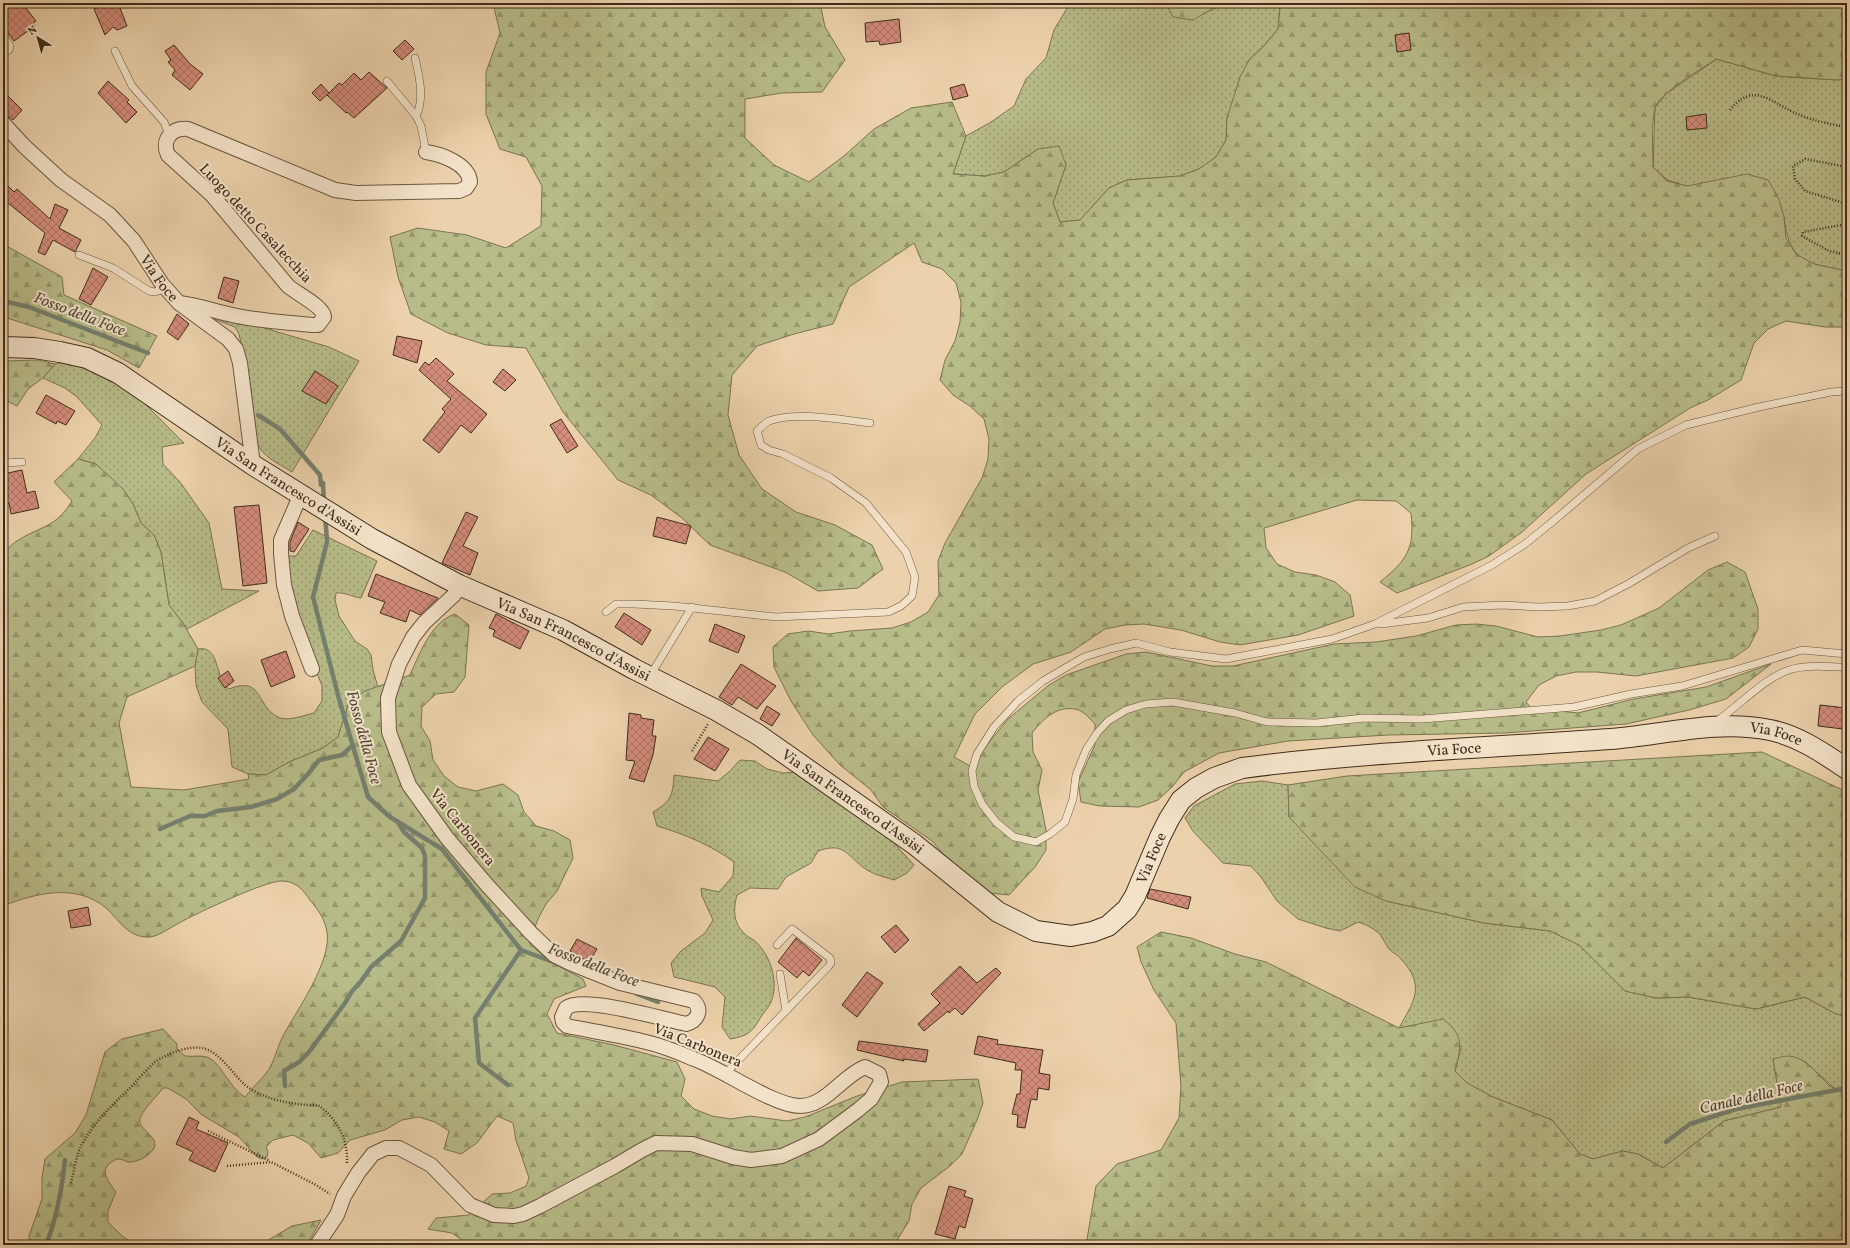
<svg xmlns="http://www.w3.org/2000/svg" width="1850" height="1248" viewBox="0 0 1850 1248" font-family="Vollkorn,serif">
<defs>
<pattern id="green-dots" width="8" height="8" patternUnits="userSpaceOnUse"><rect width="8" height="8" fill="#b7bc89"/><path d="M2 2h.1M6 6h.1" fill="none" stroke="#96996f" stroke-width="1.8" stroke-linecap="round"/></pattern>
<pattern id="forest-firs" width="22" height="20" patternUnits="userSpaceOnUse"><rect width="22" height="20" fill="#b7bc89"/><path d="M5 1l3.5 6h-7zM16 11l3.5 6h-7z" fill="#96996f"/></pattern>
<pattern id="building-cross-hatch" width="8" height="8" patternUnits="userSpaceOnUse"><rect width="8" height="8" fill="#d48c7b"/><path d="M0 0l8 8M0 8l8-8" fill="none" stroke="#ad7364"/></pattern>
</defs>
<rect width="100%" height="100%" fill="#ecd2ac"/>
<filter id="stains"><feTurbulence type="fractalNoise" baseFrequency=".005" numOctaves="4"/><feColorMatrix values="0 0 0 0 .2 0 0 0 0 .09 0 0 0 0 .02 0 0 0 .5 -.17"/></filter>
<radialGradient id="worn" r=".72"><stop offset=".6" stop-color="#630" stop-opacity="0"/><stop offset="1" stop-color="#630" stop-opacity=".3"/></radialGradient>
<g fill="url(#green-dots)" stroke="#7c7452">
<path d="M1078,3H1166L1173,17L1213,10L1222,3H1276L1280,8L1278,29L1264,46L1249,60L1227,118L1226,140L1216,157L1199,169L1180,176L1127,180L1109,188L1080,220L1060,222L1053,203L1066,165L1038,149L1004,172L985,176L953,174L966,136L991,122L1014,106L1026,79L1046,58L1054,30L1069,5Z"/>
<path d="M1717,59L1776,76L1837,80L1847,79V271C1807,263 1789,263 1784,217L1707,183L1687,186L1667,180L1653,167L1655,107L1667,93Z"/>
<path d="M206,311L329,347L359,361L292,472C278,463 262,457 256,441L251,389L239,334L235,327L206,316Z"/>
<path d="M64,362L92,370L137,396L184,443L162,447L163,464L180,482L209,523L222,589L259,591L187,629L169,605L161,552L154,535L141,523L133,504L96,464L78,459L95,438L102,425L77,397L65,388L43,378L55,364Z"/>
<path d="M313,530L377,561L361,598C352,597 345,592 336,593L335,600L339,616L355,641L367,649L371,655L373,670L378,687L365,691L349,702L338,737L323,748L289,762L266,775L248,774L232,767L228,729L202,702L196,685L195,666L198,649C221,645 214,679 229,689C265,675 255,708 280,718C289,721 305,715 314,713L322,701V686L296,617L286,556H296Z"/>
<path d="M740,760L755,761L767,769L783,773L797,772L846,803L894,843L914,865L907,873L894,880C885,877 875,875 867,870C847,857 846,841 818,851L811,863L786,877L778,889L750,888L737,895C733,910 733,923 745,934C748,938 754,939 757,943C771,957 779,983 771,1002C769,1007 765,1011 762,1015C753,1031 749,1036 730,1039L722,1027L725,997L715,987L674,977L671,963L681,951L705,933L713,920L702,896L701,888L719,892L733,876L734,862C711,845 684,834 657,826L653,812C670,802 673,796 674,775L718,781L730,771Z"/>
<path d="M1262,781L1288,785L1289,817L1386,901L1484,923L1550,931L1579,945L1625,991L1656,998L1688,997L1756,1009L1805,997L1836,1014L1847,1016V1093L1839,1092L1804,1061L1773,1059L1782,1107L1724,1121L1663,1168L1638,1154L1623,1151L1593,1159L1580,1154L1552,1120L1493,1097L1467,1083L1455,1071L1461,1048L1443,1020L1399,1028C1414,1001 1426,986 1401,959C1398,955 1393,953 1389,949C1386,945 1384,940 1381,936C1374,928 1367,925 1358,922L1340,931L1326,928L1298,919L1277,901L1261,877L1251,866L1223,863L1193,831L1185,818L1194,806L1235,784Z"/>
</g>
<g fill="url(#forest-firs)" stroke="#7c7452">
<path d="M493,3H820L825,27L845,60L822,92L782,93L745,99V138L774,165L809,182L844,156L874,129L911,108L952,102L966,136L953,174L985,176L1004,172L1038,149L1059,146L1066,165L1053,203L1060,222L1080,220L1109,188L1127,180L1180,176L1199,169L1216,157L1226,140L1227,118L1240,77L1249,60L1264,46L1278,29L1280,8L1276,3H1847V79L1837,80L1776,76L1716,59C1703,68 1658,94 1655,108C1651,125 1653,149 1653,167L1667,181L1687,186L1747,174L1768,180L1778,197L1784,217L1786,238L1796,254L1814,264L1847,271V327H1825L1786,321L1768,329L1754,343L1741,380L1708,400L1690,408L1586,474L1522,532L1489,556L1472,564L1397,593L1380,582C1407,560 1415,549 1411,513L1396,501L1357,500L1264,528L1266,548L1277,564L1295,572L1316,575L1335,582L1350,595L1354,616L1298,635L1240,645L1220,642L1181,630L1144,624L1125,625L1105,629L1071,652L1033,664L1002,687L975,714L954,757L970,766L1008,719L1049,685L1066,675L1126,654L1146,652L1212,666H1233L1334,644L1376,642L1416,636L1456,625L1476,624L1496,626L1538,637L1560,636L1601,630L1621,625L1659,608L1708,570L1727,562L1745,572L1758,609V629L1749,647L1733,658L1636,676L1597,672H1576L1556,676L1539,685L1526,702L1531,708L1578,713L1634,699L1706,687L1771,664L1726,699L1689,710L1626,724L1505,733L1388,735L1288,741L1219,753L1184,772L1172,787L1158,800L1139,807L1100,806L1081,802L1078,782L1095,745V724C1091,720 1084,712 1079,710C1058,704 1044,718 1032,733L1033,752L1042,770L1038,790L1046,830V850L1035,867L1009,895L989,893L944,855L932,841L883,807L871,790L840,765L813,735L791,701L774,667L773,647L788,634L808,631L829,634L850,631L892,628L911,622L928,612L939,595L938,561L945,543L982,478L988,459L989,439L984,419L970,406L953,395L940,380L945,360L955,341L960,322L961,302L956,283L942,269L922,262L914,243L849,287L833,324L794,334L757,346L732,375L728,415L739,455L762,489L796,512L835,525L872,545L883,569L858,588L818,591L785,572L710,545L682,518L651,495L618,480L563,412L526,348L486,345L448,333L411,314L398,277L390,237L418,228L467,235L506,248L541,226L542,186L526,157L500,149L486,114V72L500,33Z"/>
<path d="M1166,3H1222L1193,20L1173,17Z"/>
<path d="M3,244L62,277L64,295L157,336L139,368L107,350L7,318L3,319Z"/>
<path d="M38,360L55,364L43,378L28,389L17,406L3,399V361Z"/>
<path d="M78,459L96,464L123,489L133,504L141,523L154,535L161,552L169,605L183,623L198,649L195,666L127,697L119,723L131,787L184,790L249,779L248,774L266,775L289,762L323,748L338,737L349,702L365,691L410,675C420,653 431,622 455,614L469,625L465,677L454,692L436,694L422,707L421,726L430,741L433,760L444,776L458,787L476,791L503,784L518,795L524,812L536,826L554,831L570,840L573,858L557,891L546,904L538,919L529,943L549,961L583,979L586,986L554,999L547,1014L557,1033L614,1045L677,1062L685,1079L681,1096L694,1109L712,1116L731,1119L750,1116L787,1121L805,1117L857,1096L902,1082L978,1079L983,1103L977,1120L962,1154L950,1166L921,1188L912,1204L909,1221L894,1245H672L662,1242L624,1245L584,1242L577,1245H469L452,1233L428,1229L436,1218L469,1215L492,1194L510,1193L526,1186L529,1178L516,1140L513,1123L497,1116L477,1143L461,1154L444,1149L449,1131L435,1122L419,1117L402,1120L385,1130L350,1140L338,1153L321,1158L308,1143L293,1135L273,1140L266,1147L268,1152L267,1157L262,1159L257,1157L239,1137L202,1115L186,1099L168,1088H163C158,1096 137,1114 140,1123C144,1133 162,1140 152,1151C147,1157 136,1163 128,1162C125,1161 122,1159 119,1159C116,1159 113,1161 110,1163C99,1172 110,1183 116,1192L108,1211V1222L122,1236L136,1245H30L29,1236L42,1199V1178L45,1159L75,1133L86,1115L105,1052L122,1039L163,1029L177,1044V1049L185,1056C193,1057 199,1055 207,1057C221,1062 229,1088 245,1097C252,1088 261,1080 267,1072C275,1061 277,1047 283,1036C297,1010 332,961 327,932C325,919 318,910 310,900C303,890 296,881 282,881C267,880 195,914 179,923C169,928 157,938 146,937C127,936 119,920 106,908C77,883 35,893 3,906V554C7,549 12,544 17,541C40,526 56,528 72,501L54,482Z"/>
<path d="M1762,752L1847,792V1016L1836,1014L1805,997L1756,1009L1688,997L1656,998L1625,991L1579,945L1550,931L1484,923L1386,901L1355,887L1289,817L1288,785L1347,776Z"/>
<path d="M1161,932L1191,938L1235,954L1266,962L1399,1028L1443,1019C1465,1036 1461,1047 1455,1071L1467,1083L1493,1097L1552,1120L1580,1154L1593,1159L1623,1151L1638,1154L1663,1168L1724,1121L1781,1107L1773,1059C1778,1058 1784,1056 1788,1056C1814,1057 1824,1092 1847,1093V1245H1086L1096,1186L1117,1164L1161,1150L1179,1118L1181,1086L1176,1023L1154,990L1141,962L1137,947Z"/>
<path d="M321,1220L307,1245H260L292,1226Z"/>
</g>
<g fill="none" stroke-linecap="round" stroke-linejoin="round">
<g stroke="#75806f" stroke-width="4.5">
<path d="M3,301L29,307L148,353"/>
<path d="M258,415L280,429L320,475L321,485"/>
<path d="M323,483L324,503"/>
<path d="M325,517L327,539"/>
<path d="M327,542L313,597L339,699L368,797L390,817L442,849L521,950L556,963"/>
<path d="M160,829L190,816H205L217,811L251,807L277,799L294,789L308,774L319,760L342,755L353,745"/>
<path d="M637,994L658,1002"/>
<path d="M508,1085L479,1063L475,1018L521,950"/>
<path d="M285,1086L284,1071L299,1062L309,1052L345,1003L352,991L359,984L371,967L401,941L425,898V856L422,848L404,832L397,821"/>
<path d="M1666,1142L1690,1124L1736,1109L1847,1088"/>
<path d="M46,1245C57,1217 62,1189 65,1160"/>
</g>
</g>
<g fill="url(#building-cross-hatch)" stroke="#402c1b">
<path d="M3,3H22L36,21L33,23L35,26L14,41L3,26Z"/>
<path d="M109,3H118L127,26L117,30L113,27L105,35L94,9Z"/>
<path d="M899,19L901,42L880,45L879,41L866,42L865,23Z"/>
<path d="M1409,33L1411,50L1397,52L1395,35Z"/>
<path d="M405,40L414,49L402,60L393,51Z"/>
<path d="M174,45L190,64L203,74L190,90L172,75L175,70L168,62L171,60L165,51Z"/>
<path d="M369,72L387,88L354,118L347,112L346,113L327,95L339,83L342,85L354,73L361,80Z"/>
<path d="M108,81L129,100L127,102L137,112L126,123L98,93Z"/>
<path d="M321,84L329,93L320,101L312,93Z"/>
<path d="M964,84L968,96L953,100L950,88Z"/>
<path d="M3,91L22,110L13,120L6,114L3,115Z"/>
<path d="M1706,114L1707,128L1687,130L1686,117Z"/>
<path d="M3,181L14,192L17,189L50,219L55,204L68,210L59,228L81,240L75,252L53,240L45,255L38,252L45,233L3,199Z"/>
<path d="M93,268L108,277L91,305L79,299Z"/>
<path d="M224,277L239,281L233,303L218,298Z"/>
<path d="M177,314L189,324L178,340L167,332Z"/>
<path d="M397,336L422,341L417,363L393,355Z"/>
<path d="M436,358L454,374L447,381L487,414L471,433L461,425L439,453L423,440L445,412L442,409L451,399L419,370L425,362L429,365Z"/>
<path d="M503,369L516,380L505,391L493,382Z"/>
<path d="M315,371L338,386L326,404L302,391Z"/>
<path d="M46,395L75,411L66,425L57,421L56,424L36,413Z"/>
<path d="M561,419L578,446L567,453L550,425Z"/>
<path d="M22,470L27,493L35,491L39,508L11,514L9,503L5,504L3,495V474Z"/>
<path d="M259,505L267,583L243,586L234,507Z"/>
<path d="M466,512L478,517L463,546L478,553L470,575L442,563Z"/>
<path d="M657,517L691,526L686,544L653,536Z"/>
<path d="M298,522L309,529L294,552L290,551V542Z"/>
<path d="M376,574L402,584L438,598L420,615L410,610L406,622L380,613L385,602L368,596Z"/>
<path d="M624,613L651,630L642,645L615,627Z"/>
<path d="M496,614L529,631L520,649L493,636L495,630L489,628Z"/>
<path d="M715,624L745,636L738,653L709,641Z"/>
<path d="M286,651L295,677L271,687L261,660Z"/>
<path d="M741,664L776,686L757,709L738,697L732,705L719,697Z"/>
<path d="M228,671L234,681L225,688L218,678Z"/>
<path d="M1820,705L1846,708L1843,729L1818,726Z"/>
<path d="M767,706L780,714L772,726L760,719Z"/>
<path d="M629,713L641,715V718L654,720L652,736H656L653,755L644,782L629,778L635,761L626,760Z"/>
<path d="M708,737L729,749L715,771L694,759Z"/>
<path d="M1150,889L1191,897L1188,909L1147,898Z"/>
<path d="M88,907L91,925L71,928L68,911Z"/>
<path d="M896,925L909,940L895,953L881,937Z"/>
<path d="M796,938L822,960L809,976L803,971L797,978L778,962Z"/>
<path d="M577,939L597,949L589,962L570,951Z"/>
<path d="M960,966L977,983L996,968L1001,973L962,1015L955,1008L949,1013L948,1011L924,1031L918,1024L940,1003L931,994Z"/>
<path d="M867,972L883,983L857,1017L842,1005Z"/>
<path d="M978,1036L998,1040L997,1044L1043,1050L1039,1073L1050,1075L1049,1090L1038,1088L1037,1100L1031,1099L1025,1128L1017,1127L1018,1115L1012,1114L1017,1094H1020L1022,1070H1015L1016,1063L974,1054Z"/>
<path d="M859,1041L928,1050L926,1062L903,1059L904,1061L857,1050Z"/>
<path d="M189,1117L199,1122L196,1129L228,1143L215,1172L189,1160L193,1152L176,1144Z"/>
<path d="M949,1186L966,1191L964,1196L973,1199L965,1228L959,1226L955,1239L935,1234Z"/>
</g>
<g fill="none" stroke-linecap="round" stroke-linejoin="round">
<defs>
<g id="lane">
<path d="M3,35L10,46L9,50L3,52"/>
<path d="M115,51L132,86L164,122L169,135"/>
<path d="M415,58C419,75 425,99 416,116"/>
<path d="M387,81L416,116L421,126L426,152"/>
<path d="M79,255L113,268L149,291L155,292L165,288"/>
<path d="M1847,391L1831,392L1759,407L1686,425L1638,449L1551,523L1525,544L1492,565L1375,624L1332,639L1226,659L1170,652L1136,643L1110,649L1084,657L1043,681L1018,701L994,727L977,754L972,771L974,786L982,804L996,822L1014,837L1036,842L1050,834L1065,822L1073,799L1076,775L1086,750L1097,733L1108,721L1126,710L1146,704L1173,702L1235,713L1267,722L1316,723L1364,718L1422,719L1574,707L1631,694L1682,686L1802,650L1847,654"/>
<path d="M3,463L22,462"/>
<path d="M606,612L616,604H634L674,606L776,617L888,612L901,606L912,596L915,577L906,552L866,503L831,478L783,454L769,450L761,445L757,431C761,427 765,423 769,421C794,411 843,420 870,423"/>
<path d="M1381,624L1428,618L1463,607L1502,605L1538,607L1568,606L1595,601L1628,584L1688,548L1715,536"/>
<path d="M650,676L692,607"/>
<path d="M1717,721C1739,706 1764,678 1789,670C1806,664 1829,667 1847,667"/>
<path d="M780,974L786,1011"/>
<path d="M726,1073L828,967L831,963L830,958L792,929L777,945"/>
</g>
<g id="street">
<path id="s1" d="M3,123L24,146L61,180L110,215L134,241L162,284L179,303L228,339L236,349L240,363L253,465"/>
<path d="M179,303C196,305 211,310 228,314C255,321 284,322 312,325H318L324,317C324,307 296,293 288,286L212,195L168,155C161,140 172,127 188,129L335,190L356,193L459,191L466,188L470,182C469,164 441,154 426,152"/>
<path d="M301,494L281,540V553L284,585L292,616L312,669"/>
<path d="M317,1245L337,1215L344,1196L358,1173L373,1154L386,1148H399L431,1165L470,1205L494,1215L514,1216L523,1214L540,1206L615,1166L642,1150L656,1143L692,1144L733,1157L751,1160L782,1156L819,1139L858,1110L871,1099L881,1082L879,1074L865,1067C842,1076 826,1106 800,1106C774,1106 722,1069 694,1059C678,1052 660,1045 642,1041C618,1035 592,1031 567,1026L563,1022L562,1017L566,1008C583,995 663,1019 686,1024C697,1021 703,1011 694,1001L620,983L570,963L554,955L531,933L487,885L447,838L409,785L389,732L388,698L399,664L413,637L424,623L454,595L459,585"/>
</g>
<g id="secondary">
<path id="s2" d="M3,347L34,348L60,352L87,358L118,373L253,465L372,539L459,585L563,630L634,669L716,710L757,734L914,844L998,912L1036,931L1071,936L1092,932L1108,926L1127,909L1135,896L1160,837L1169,819L1181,800L1196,788L1214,778L1242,768C1364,752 1487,748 1610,739C1663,735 1717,719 1770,730C1799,736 1823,753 1847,769"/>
</g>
</defs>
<use href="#lane" stroke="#6b563f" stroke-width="8"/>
<use href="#street" stroke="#6b563f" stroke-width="16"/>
<use href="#secondary" stroke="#402c1b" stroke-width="22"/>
<g stroke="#402c1b" stroke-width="2.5" stroke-dasharray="1 2" stroke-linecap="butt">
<path d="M1730,110C1753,82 1768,100 1793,112C1809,120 1829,124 1847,127"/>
<path d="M1847,167L1805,159L1793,166L1795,179L1805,191L1847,204"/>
<path d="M1847,224L1803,232L1802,236L1829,251L1847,255"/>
<path d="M692,751L708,724"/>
<path d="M208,1131L270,1161"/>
<path d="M227,1166L271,1162L316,1185L330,1194"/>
<path d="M71,1183C74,1171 76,1156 81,1146C94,1122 113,1104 132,1086C139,1078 147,1069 155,1062C168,1053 191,1044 206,1049C221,1055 231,1071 242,1082C258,1099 296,1106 318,1105C337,1119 348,1138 347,1163"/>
</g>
<use href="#lane" stroke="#f3e2c9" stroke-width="7"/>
<use href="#street" stroke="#f3e2c9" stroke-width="14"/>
<use href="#secondary" stroke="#f3e2c9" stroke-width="20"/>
</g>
<g text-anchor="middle" stroke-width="4" stroke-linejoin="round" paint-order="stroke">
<g font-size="15" fill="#402c1b" stroke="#f3e2c9">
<text transform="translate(256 223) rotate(47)" y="5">Luogo detto Casalecchia</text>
<text dy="5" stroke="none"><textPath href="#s1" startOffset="222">Via Foce</textPath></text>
<text dy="5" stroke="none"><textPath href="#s2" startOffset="324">Via San Francesco d'Assisi</textPath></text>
<text dy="5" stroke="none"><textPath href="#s2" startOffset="648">Via San Francesco d'Assisi</textPath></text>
<text dy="5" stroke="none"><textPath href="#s2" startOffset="2025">Via Foce</textPath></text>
<text dy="5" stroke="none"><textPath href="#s2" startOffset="1701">Via Foce</textPath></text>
<text dy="5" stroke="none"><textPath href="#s2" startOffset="972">Via San Francesco d'Assisi</textPath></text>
<text transform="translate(463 827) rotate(51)" y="5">Via Carbonera</text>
<text dy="5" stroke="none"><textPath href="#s2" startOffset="1353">Via Foce</textPath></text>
<text transform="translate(698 1045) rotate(22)" y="5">Via Carbonera</text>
</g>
<g font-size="16" font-style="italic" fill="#524837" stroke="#f3e2c9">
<text transform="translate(80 313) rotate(21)" y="6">Fosso della Foce</text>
<text transform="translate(365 737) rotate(75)" y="6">Fosso della Foce</text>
<text transform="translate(594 964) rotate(21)" y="6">Fosso della Foce</text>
<text transform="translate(1751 1096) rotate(-13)" y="6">Canale della Foce</text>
</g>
</g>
<rect width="1850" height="1248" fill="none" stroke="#ecd2ac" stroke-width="16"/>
<rect x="4" y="4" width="1842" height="1240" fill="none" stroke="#402c1b" stroke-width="2"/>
<rect x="8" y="8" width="1834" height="1232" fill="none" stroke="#402c1b"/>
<g transform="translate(38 38) rotate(323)" stroke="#f3e2c9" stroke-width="3" paint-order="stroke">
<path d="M0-3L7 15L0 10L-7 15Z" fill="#402c1b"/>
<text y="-6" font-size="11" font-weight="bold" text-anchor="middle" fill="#402c1b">N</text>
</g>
<rect width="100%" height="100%" filter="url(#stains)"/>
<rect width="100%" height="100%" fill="url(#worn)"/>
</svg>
